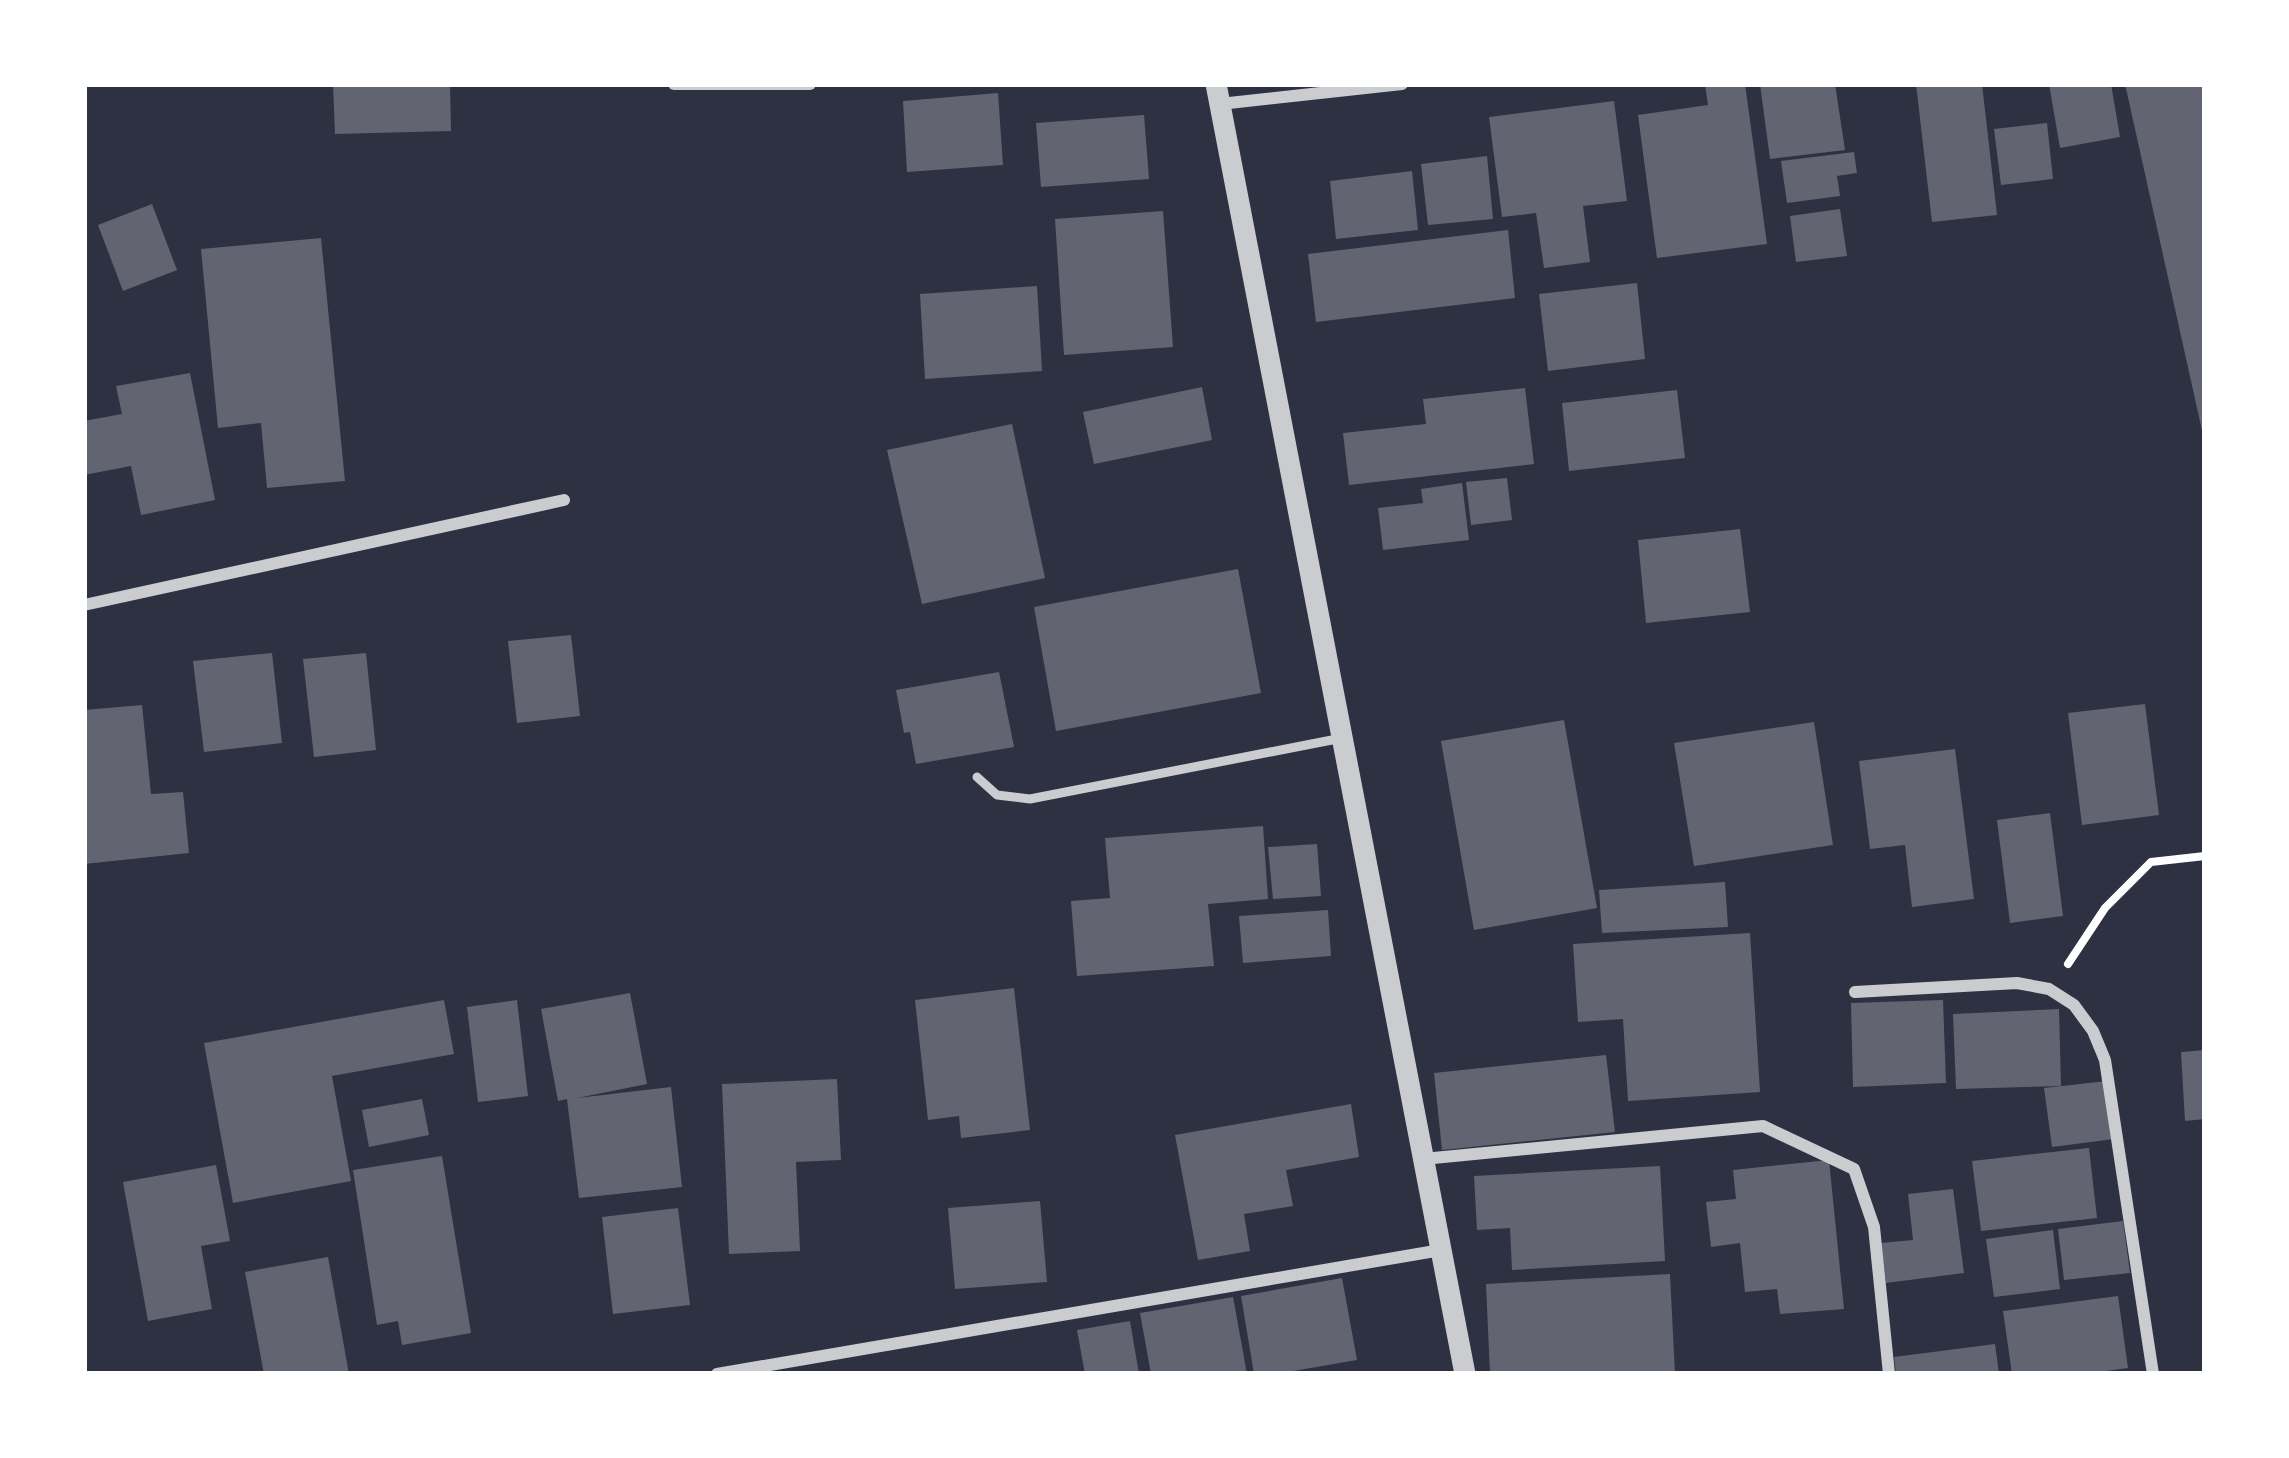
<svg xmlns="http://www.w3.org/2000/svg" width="2289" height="1458" viewBox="0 0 2289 1458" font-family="Cabin,sans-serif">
<rect width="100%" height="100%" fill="#2d3142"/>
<g fill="#626471">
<path d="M333,84H450L451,131L335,134Z"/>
<path d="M1705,84H1745L1767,244L1657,258L1638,115L1708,105Z"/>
<path d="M1760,84H1835L1845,150L1770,159Z"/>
<path d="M1916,84H1982L1997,215L1932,222Z"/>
<path d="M2049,84H2111L2120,137L2060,148Z"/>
<path d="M2125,84H2205V434L2203,435Z"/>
<path d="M998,93L1003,165L907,172L903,101Z"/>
<path d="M1614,101L1627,201L1583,206L1590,262L1544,268L1536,213L1502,217L1489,117Z"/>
<path d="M1144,115L1149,179L1041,187L1036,123Z"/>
<path d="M2047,123L2053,179L2001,185L1994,129Z"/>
<path d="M1854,152L1857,173L1837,176L1840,196L1787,203L1781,161Z"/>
<path d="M1487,156L1493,219L1428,225L1421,164Z"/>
<path d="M1412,171L1418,230L1336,239L1330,181Z"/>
<path d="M152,204L177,270L123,291L98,225Z"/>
<path d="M1840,209L1847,256L1796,262L1790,216Z"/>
<path d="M1163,211L1173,347L1064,355L1055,219Z"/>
<path d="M1508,230L1515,298L1316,322L1308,254Z"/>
<path d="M321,238L345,481L267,488L261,423L218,428L201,249Z"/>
<path d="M1637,283L1645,359L1548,371L1539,294Z"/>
<path d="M1037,286L1042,371L925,379L920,294Z"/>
<path d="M190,373L215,500L141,515L131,466L84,475V421L122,414L116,386Z"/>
<path d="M1202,387L1212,440L1094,464L1083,412Z"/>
<path d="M1525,388L1534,464L1349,485L1343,433L1426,424L1423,399Z"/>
<path d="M1677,390L1685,458L1569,471L1562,403Z"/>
<path d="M1012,424L1045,578L922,604L887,450Z"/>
<path d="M1507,478L1512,520L1471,525L1466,482Z"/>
<path d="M1462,483L1469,540L1383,550L1378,508L1423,503L1421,489Z"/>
<path d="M1740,529L1750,612L1646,623L1638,540Z"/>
<path d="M1238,569L1261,693L1056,731L1034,607Z"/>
<path d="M571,635L580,716L517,723L508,641Z"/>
<path d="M272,653L282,743L204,752L193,661Z"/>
<path d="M366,653L376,750L314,757L303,659Z"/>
<path d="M999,672L1014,747L916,764L910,732L904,733L896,690Z"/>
<path d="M2145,704L2159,815L2082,825L2068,713Z"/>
<path d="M142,705L151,794L183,792L189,853L84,864V710Z"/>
<path d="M1564,720L1597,908L1474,930L1441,741Z"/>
<path d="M1814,722L1833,845L1694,866L1674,743Z"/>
<path d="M1955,749L1974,899L1912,907L1905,845L1870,849L1859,761Z"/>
<path d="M2050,813L2063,916L2010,923L1997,820Z"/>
<path d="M1263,826L1268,899L1208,904L1214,966L1077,976L1071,901L1110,898L1105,838Z"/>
<path d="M1317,844L1321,896L1273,899L1268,847Z"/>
<path d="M1725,882L1728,927L1602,933L1599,890Z"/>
<path d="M1328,910L1331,956L1243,963L1239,916Z"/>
<path d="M1750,933L1760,1092L1628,1101L1623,1019L1578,1022L1573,944Z"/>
<path d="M1014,988L1030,1130L961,1138L959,1116L928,1120L915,1000Z"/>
<path d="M630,993L647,1084L577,1098L671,1087L682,1187L579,1198L567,1099L558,1101L541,1009Z"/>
<path d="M444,1000L454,1054L332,1076L351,1181L233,1203L204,1043Z"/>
<path d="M517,1000L528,1096L478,1102L467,1007Z"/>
<path d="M1943,1000L1946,1083L1853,1087L1851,1003Z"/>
<path d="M2059,1009L2061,1086L1956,1089L1953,1014Z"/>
<path d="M2205,1050V1119L2185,1121L2181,1052Z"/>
<path d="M1606,1055L1615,1132L1442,1150L1434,1073Z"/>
<path d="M837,1079L841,1160L796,1162L800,1251L729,1254L722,1084Z"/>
<path d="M2107,1081L2114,1139L2052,1147L2044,1088Z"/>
<path d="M422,1099L429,1135L369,1147L362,1110Z"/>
<path d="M1351,1104L1359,1157L1286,1170L1293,1206L1244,1214L1250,1251L1198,1260L1175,1135Z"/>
<path d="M2089,1148L2097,1218L1981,1231L1972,1161Z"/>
<path d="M442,1156L471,1333L402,1345L398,1321L377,1325L353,1170Z"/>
<path d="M1829,1160L1844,1309L1780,1314L1777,1289L1745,1292L1740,1243L1711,1247L1706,1202L1736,1199L1733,1170Z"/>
<path d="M216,1165L230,1241L201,1246L212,1309L148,1321L123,1182Z"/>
<path d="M1660,1166L1665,1261L1512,1270L1510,1228L1477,1230L1474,1176Z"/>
<path d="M1953,1189L1964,1273L1886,1283L1881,1243L1913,1240L1908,1194Z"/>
<path d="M1040,1201L1047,1282L955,1289L948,1208Z"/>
<path d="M678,1208L690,1305L613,1314L602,1217Z"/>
<path d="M2123,1221L2130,1273L2064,1280L2058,1229Z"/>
<path d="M2053,1230L2060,1289L1994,1297L1986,1239Z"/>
<path d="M328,1257L349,1374H264L245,1272Z"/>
<path d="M1670,1274L1675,1374H1490L1486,1284Z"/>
<path d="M1342,1278L1357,1360L1276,1374H1254L1241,1296Z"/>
<path d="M2118,1296L2128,1368L2084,1374H2012L2003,1311Z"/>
<path d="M1233,1297L1247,1374H1151L1140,1313Z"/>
<path d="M1130,1321L1139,1374H1085L1077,1330Z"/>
<path d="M1995,1344L1999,1374H1896L1894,1357Z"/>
</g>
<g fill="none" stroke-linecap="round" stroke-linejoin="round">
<path stroke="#fff" stroke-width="8" d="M2068,964L2105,908L2151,862L2205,856"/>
<path stroke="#caccd0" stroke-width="9" d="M977,777L997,795L1030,799L1342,738"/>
<g stroke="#caccd0" stroke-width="12">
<path d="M674,84H810"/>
<path d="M1220,104L1402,84"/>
<path d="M84,605L564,500"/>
<path d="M1855,992L2017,983L2049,989L2074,1005L2093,1031L2105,1060L2153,1374"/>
<path d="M1423,1159L1763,1126L1854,1169L1874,1227L1889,1374"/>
<path d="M717,1374L1441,1250"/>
</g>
<path stroke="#caccd0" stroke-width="21" d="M1216,84L1465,1374"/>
</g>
<rect width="2289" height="1458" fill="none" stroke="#ffffff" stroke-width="174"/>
</svg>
